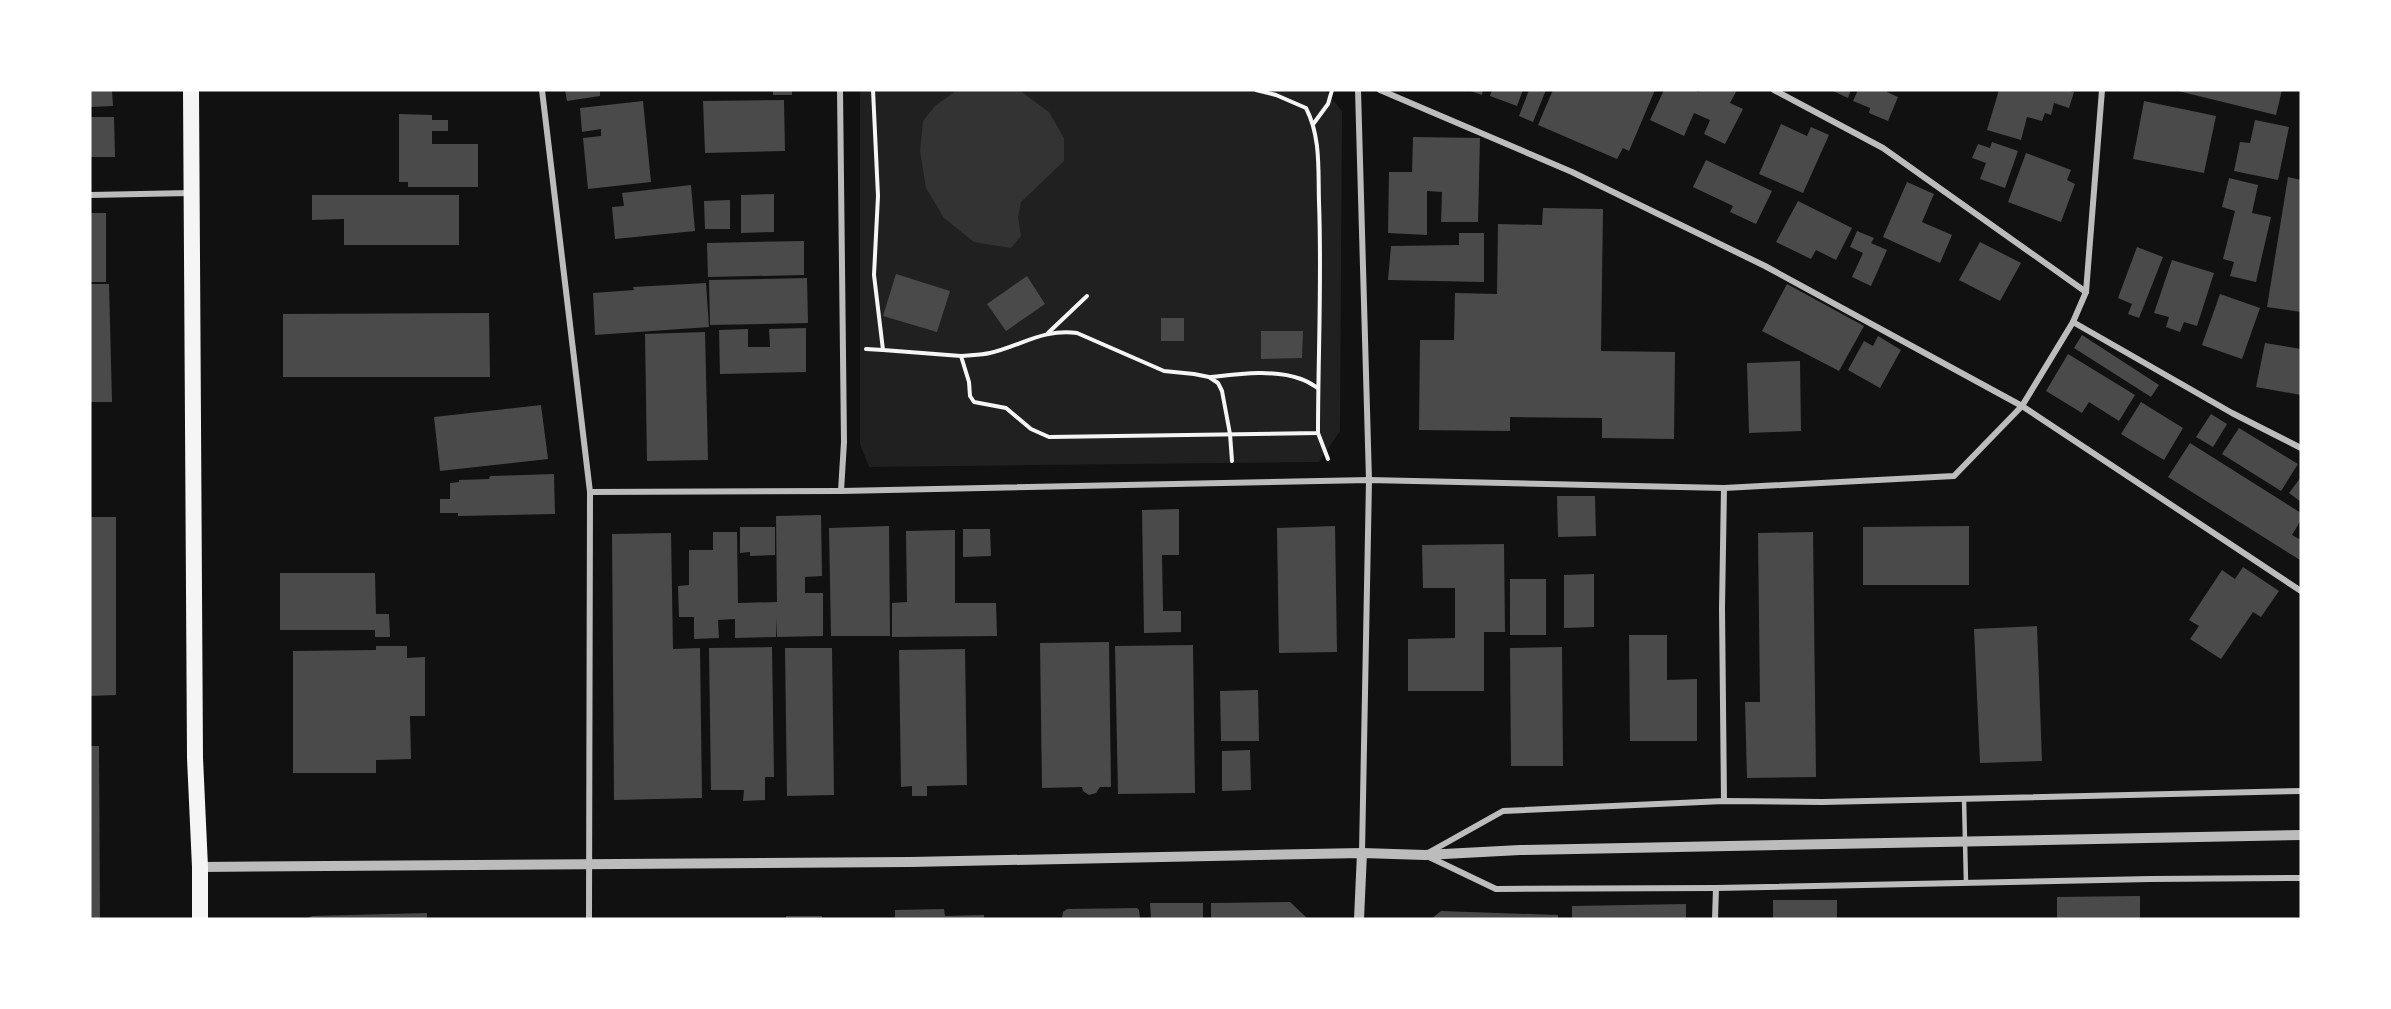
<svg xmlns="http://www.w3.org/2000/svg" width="2391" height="1009" viewBox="0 0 2391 1009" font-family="Roboto,sans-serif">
<rect width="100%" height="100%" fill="#111"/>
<path fill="#202020" d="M860,90H1325L1342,111L1340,431L1319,462L869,467L860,444Z"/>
<path fill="#333" d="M957,90H1019L1049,112L1064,138V161L1021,202L1018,217L1021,236L1011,248L974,242L944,218L926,188L920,151L923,121L935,106Z"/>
<g fill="#4a4a4a">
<path d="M90,90H112L113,106L90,107Z"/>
<path d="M565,90H600V96L567,101Z"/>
<rect x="773" y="90" width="19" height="5"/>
<path d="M1468,90H1483L1482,95Z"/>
<path d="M1492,90H1523L1517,106L1490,96Z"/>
<path d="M1529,90H1546L1533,122L1519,116Z"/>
<path d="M1553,90H1655L1629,151L1623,148L1617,159L1538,125Z"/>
<path d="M1664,90H1695L1699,92L1700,90H1737L1730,103L1743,109L1725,144L1704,134L1710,120L1694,113L1684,136L1650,120Z"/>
<path d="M1831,90H1851L1848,98Z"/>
<path d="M1858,90H1888L1887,92L1898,97L1888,121L1869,113L1870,108L1853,101Z"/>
<path d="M1999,90H2066L2074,92L2069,108L2054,103L2051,115L2045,113L2042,121L2027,117L2021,140L1987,130Z"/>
<path d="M2174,90H2282L2276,115Z"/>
<path d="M784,100L785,151L705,153L703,101Z"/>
<path d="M643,101L651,182L588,189L583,138L601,136V129L582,132L580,108Z"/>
<path d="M2144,101L2216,116L2204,173L2133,159Z"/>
<path d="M399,114L432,115V120H448V131H432V144H478V187H408V182H399Z"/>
<path d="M90,117H114L115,157H90Z"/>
<path d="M2255,120L2289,127L2278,180L2234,171L2240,142L2250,143Z"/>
<path d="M1781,124L1807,136L1811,127L1829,135L1803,193L1759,174Z"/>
<path d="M1413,137L1480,138L1478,222H1441L1442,192L1427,191V235L1388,233L1389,172H1412Z"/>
<path d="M1992,142L2018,151L2005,188L1980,179L1986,163L1972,158L1978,144L1990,148Z"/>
<path d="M2026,153L2071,170L2067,180L2075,184L2061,222L2008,202Z"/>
<path d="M1706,160L1772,191L1756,224L1730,212L1733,206L1693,187Z"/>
<path d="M2288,177L2301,180V312L2267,307Z"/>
<path d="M2229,178L2258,185L2252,213L2271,217L2256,282L2230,276L2234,262L2223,259L2235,211L2222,207Z"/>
<path d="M1907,182L1934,194L1922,222L1952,235L1940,263L1883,237Z"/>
<path d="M691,185L695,231L615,239L612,207L624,206L622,193Z"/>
<path d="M774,194V232L741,233V195Z"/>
<path d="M312,195H459V245H344V219L312,220Z"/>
<path d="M730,200V229H705L704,201Z"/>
<path d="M1798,201L1852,228L1836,260L1816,250L1811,259L1776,242Z"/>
<path d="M1543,208L1603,209L1601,351L1675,352L1674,439L1602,438V418L1510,417V431L1419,430L1420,340H1454L1455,293L1497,294L1498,224L1542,225Z"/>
<rect x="90" y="213" width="16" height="69"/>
<path d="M1857,231L1874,238L1871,243L1887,250L1871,286L1852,277L1863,253L1850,247Z"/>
<path d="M1459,233H1484V282L1388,280L1391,246L1459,245Z"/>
<path d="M804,241V275L708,277L707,243Z"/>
<path d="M1980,242L2021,263L2000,301L1959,280Z"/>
<path d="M2137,247L2163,257L2139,318L2128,314L2132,304L2118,298Z"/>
<path d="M2172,260L2214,273L2197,326L2184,322L2180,332L2166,327L2169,317L2154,313Z"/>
<path d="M896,274L950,291L937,332L883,316Z"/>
<path d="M1027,276L1045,304L1006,331L987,304Z"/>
<path d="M807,278L808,323L710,325L709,280Z"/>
<path d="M706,283L709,327L595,335L593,293L634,290L633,287Z"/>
<path d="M90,284H109L112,402H90Z"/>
<path d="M1787,284L1864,326L1839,371L1762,331Z"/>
<path d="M2220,294L2260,308L2242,359L2202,345Z"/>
<path d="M489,313L490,377H283V314Z"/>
<rect x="1161" y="318" width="23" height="23"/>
<path d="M806,328V372L720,374L719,330L748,329V347H770L769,329Z"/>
<path d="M1261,331H1303L1302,358L1261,359Z"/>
<path d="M705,332L708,460L647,461L645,334Z"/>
<path d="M2082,335L2159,385L2151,397L2074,348Z"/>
<path d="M1878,336L1901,350L1880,388L1848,370L1864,341L1873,346Z"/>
<path d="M2265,343L2301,349V395L2256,387Z"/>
<path d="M2068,354L2135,395L2119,421L2089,402L2082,413L2046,391Z"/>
<path d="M1800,361L1801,431L1749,433L1747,363Z"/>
<path d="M2141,402L2183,428L2164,460L2121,434Z"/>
<path d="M541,405L548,459L440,471L434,417Z"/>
<path d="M2211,414L2227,424L2213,447L2196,437Z"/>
<path d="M2239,428L2298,464L2281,491L2222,454Z"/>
<path d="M2190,443L2301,513V520L2292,535L2301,540L2300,560L2168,477Z"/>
<path d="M554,474L555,514L458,516V513H440V499H450V483L459,482V480L489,479L490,476Z"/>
<path d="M2301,477V502L2289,493Z"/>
<path d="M1557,496H1595L1596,536L1558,537Z"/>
<path d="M1179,509V555H1162L1163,611H1181V632L1144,633L1142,510Z"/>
<path d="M821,515L822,576L805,577V593H823V636L777,637L776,618V637L735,638V619L718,620L719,638L694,639V617H679L678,586L689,585V550H713V532H737L738,603L777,602L776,516Z"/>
<path d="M90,517H116V695L90,696Z"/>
<path d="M889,526L890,636H831L829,528Z"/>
<path d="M1335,526L1337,652L1279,653L1277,528Z"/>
<path d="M1969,526V585H1863V527Z"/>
<path d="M740,527H775V555L750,556V552L740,553Z"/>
<path d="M963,529H990L991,556L963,557Z"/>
<path d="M955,530V603H996L997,636L892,637V603L907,602L906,531Z"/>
<path d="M1813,532L1816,777L1747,778L1745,702H1760L1758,533Z"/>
<path d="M671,533L673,649L700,648L702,798L614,800L612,534Z"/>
<path d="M1504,544L1505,632H1484V691H1408V639L1455,638V588H1423L1422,545Z"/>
<path d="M2243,567L2279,591L2261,617L2253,612L2221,659L2190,639L2199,626L2189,620L2222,570L2235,579Z"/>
<path d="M280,573H375L376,614H389L390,637H375V630H280Z"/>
<path d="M1594,574V627L1564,628V575Z"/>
<rect x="1510" y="579" width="36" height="56"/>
<path d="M2037,626L2042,761L1980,763L1974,629Z"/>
<path d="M1629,635H1667V680L1697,679V741H1630Z"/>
<path d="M1109,642L1111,787H1100L1096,793L1089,795L1083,791L1082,787L1042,788L1040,643Z"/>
<path d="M1193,645L1195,793L1118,794L1115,646Z"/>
<path d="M376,646H407V658L425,657V716H410L411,759L376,760V773H293V651L376,650Z"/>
<path d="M772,647L774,777H765V800L743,801L744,790H711L709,648Z"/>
<path d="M1562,647L1563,766H1511L1510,648Z"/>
<path d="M785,648H832L834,795L787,796Z"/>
<path d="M965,649L967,785L927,786V796H912V786L901,787L899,650Z"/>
<path d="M1258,690L1259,741H1221L1220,691Z"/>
<path d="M90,746H99L100,919H90Z"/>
<path d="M1250,750L1251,790L1222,791V751Z"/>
<path d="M2140,896V919H2057V897Z"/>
<rect x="1773" y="900" width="64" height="19"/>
<path d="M1290,902L1308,919H1211V903Z"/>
<path d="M1150,903H1203V919H1151Z"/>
<path d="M1686,904V919H1572V906Z"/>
<path d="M1137,908L1139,910L1140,919H1062L1063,912L1067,909Z"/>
<path d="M944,909L945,916L984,915V919H895V910Z"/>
<path d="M1441,911L1558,915V919H1431Z"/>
<path d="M427,913V919H306L312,916Z"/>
<rect x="786" y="916" width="36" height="3"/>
</g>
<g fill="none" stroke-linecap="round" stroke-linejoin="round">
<g stroke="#f5f5f5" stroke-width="4">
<path d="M873,90L878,196L874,275L883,350L961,356L969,382L970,396L974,402L1006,408L1031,429L1049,437L1318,433C1318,356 1322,279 1319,202C1318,170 1321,137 1306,108L1276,95L1256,90"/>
<path d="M1314,123L1328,104L1332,90"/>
<path d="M1048,333L1087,296"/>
<path d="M866,349L883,350"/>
<path d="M961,356C970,355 981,355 990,353C1020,346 1045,328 1077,333L1164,371L1194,374L1209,377L1218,383L1222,391L1230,434L1232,461"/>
<path d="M1211,377C1238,374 1274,369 1301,379C1307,381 1313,385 1318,388"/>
<path d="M1318,433L1328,459"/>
</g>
<path stroke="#bcbcbc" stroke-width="4.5" d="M1964,799L1966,883"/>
<g stroke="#bcbcbc" stroke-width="6">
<path d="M542,90L590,492L589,919"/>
<path d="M840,90L844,442L841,491"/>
<path d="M1358,90L1369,480L1362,853"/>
<path d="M1380,90L1572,172L1765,266L2022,406L2301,591"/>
<path d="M1774,90L1883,148L2086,292"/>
<path d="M90,195L191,193"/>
<path d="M2073,322L2232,413L2301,448"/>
<path d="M1724,488L1722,608L1724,801"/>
<path d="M590,492L841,491L1369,480L1724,488L1954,476L2022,406L2073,322L2086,292L2102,90"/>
<path d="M1428,853L1503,811L1724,801L1822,802L2301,791"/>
<path d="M1427,856L1496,889L1716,888L2150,879L2301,878"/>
<path d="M1715,919L1716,888"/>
</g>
<g stroke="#bcbcbc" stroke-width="10">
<path d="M200,867L910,862L1362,853L1425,855L1520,850L2301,835"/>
<path d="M1359,919L1362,853"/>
</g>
<path stroke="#f5f5f5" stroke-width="16" d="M191,90L195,758L200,867V919"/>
</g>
<rect width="2391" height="1009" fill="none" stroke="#ffffff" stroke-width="183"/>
</svg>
